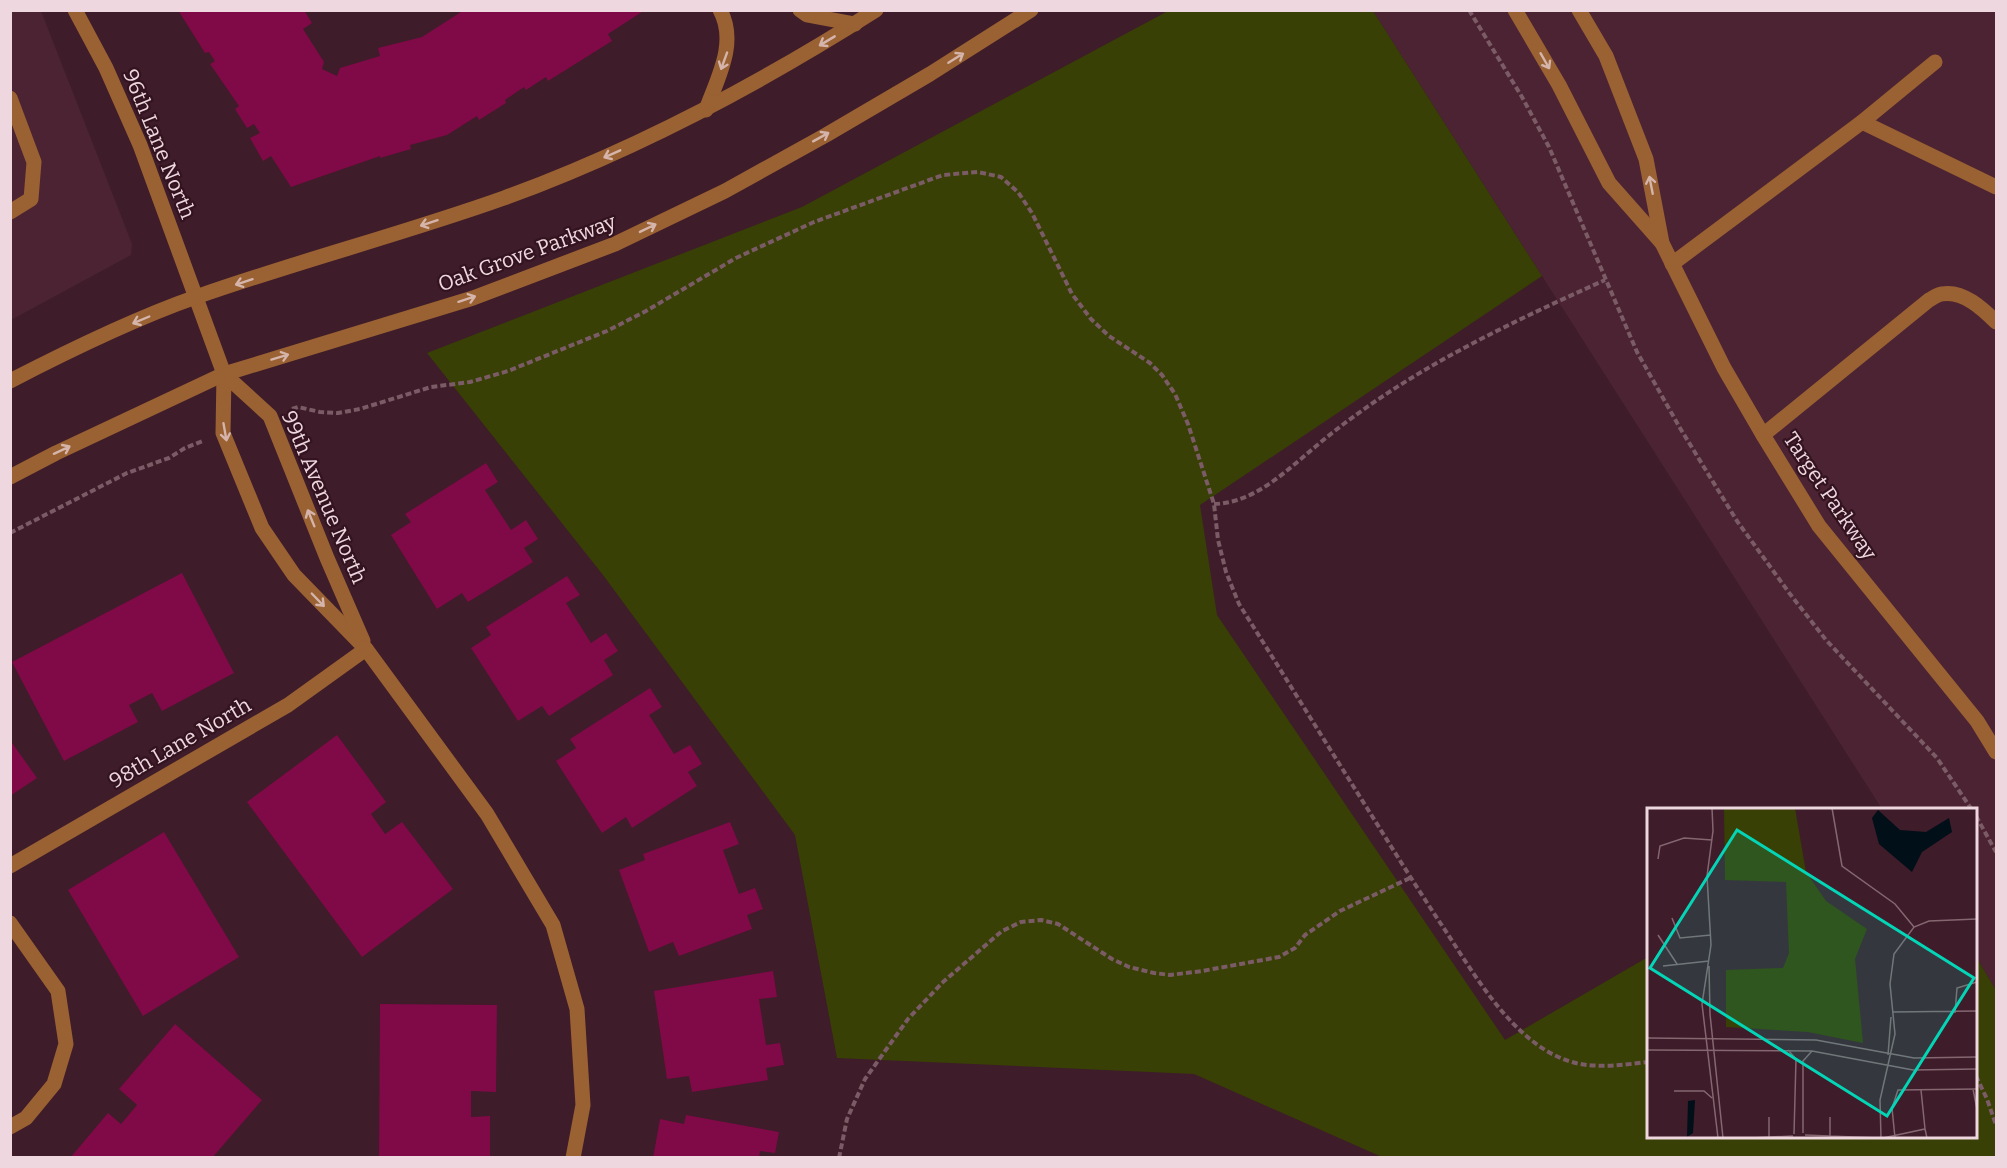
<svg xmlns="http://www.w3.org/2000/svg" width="2007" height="1168" viewBox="0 0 2007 1168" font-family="Bitter,serif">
<rect width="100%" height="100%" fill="#3e1c29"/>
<g fill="#4c2332">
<path d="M11,11H41L132,244L131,255L11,320Z"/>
<path d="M1373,11H1996V990L1976,957V810L1882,809Z"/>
</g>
<path fill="#384005" d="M1168,11H1373L1542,276L1200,505L1217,615L1505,1040L1648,957V1136H1976V957L1996,990V1157H1382L1194,1074L837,1058L795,835L603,575L427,353L802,207Z"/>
<g fill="#800947">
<path d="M178,10H304L312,23L303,29L324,62L322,69L337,76L340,68L380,56L378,48L422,37L464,10H645L608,34L612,41L548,81L546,77L526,90L524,87L505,100L506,103L479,120L477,116L447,135L410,145L411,149L380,158V156L291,187L271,156L263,161L250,138L260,133L254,124L247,128L235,109L239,106L210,64L215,61L209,52L205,53Z"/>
<path d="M486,463L498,482L485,490L511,530L526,520L538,539L524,548L533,562L468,602L462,593L437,609L391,535L411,522L405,514Z"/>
<path d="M182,573L234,673L162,711L152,693L129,705L138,722L64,761L12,662Z"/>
<path d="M567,576L580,595L566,603L591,643L606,633L618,651L604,660L613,675L549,716L542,706L518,721L471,648L491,635L486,627Z"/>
<path d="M650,688L662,707L649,715L674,754L690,745L702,764L688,772L697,786L632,828L626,817L602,833L556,761L576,748L570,739Z"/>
<path d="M337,735L386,802L371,814L385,834L402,822L453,889L362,957L247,802Z"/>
<path d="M10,740L37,778L10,796Z"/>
<path d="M730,822L739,844L723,850L739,894L755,888L763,909L747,915L752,929L679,956L673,942L649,952L619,870L645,860L643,854Z"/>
<path d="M164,832L239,957L143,1016L68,890Z"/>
<path d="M773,971L777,997L759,999L766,1045L780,1043L784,1065L766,1068L768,1080L692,1092L689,1076L667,1079L654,991Z"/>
<path d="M380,1004L497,1005L496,1092L471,1091V1117L490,1116V1158H379Z"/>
<path d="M175,1024L262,1100L212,1158H70L108,1113L121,1124L137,1105L119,1089Z"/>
<path d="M686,1115L779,1132L775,1153L760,1151L759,1158H653L660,1119L684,1124Z"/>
</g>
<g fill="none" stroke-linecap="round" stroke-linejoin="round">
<g stroke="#7a5b66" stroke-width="4" stroke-dasharray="6 3" stroke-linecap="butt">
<path d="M1469,10L1522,97L1549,147L1637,352L1680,428L1737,521L1790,594L1826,640L1937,758L1972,810"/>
<path d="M292,409L298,407L320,412L338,413L360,409L431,387L470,382L508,371L607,331L646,311L736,258L814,222L943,175L978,172L1001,177L1018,192L1032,213L1072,294L1091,319L1109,336L1150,363L1162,375L1175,394L1188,424L1214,504L1218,540L1226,572L1239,604C1282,672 1324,740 1367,808C1392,848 1417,888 1443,927C1473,972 1510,1038 1563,1059C1590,1070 1621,1065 1648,1062"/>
<path d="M1214,504C1254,503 1285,472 1315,447C1401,374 1503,326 1605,280"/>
<path d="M10,533L127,473L169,458L185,448L203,441"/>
<path d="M1976,816L1996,852"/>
<path d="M1976,1076L1987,1099L1996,1125"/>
<path d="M839,1158L847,1119L865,1079L908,1019L943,982L1002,931L1021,922L1041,920L1058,924L1112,959L1129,967L1154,973L1170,975L1202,971L1279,957L1295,948L1305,935L1340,911L1410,878"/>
</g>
<g stroke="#9a6133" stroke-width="15">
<path d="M75,10L106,68L140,145L224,374L223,433L262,528L294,575L366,649L487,814L553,925L577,1009L583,1105L573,1158"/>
<path d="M800,10L807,15L855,24"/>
<path d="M1515,10L1559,85L1609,183L1662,243"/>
<path d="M1579,10L1606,56L1646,159L1662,243L1724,368L1763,435L1819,526L1977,721L1996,752"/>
<path d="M10,98L34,162L31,199L10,212"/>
<path d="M706,110C717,79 738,43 720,10"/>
<path d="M1862,122L1996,187"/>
<path d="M1672,264L1862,122L1935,62"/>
<path d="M224,374L270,416L327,558L363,641"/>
<path d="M10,381C68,351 136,318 196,297C298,261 403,234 504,198C636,150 758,85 876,10"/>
<path d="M1763,435L1929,300C1933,298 1938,294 1942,294C1963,290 1983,309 1996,322"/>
<path d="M10,477L56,453L224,374L473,298L615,244L725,191L826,135L930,74L1031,10"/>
<path d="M10,866L288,705L366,649"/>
<path d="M10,923L58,991L66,1044L54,1084L26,1118L10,1127"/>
</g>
</g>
<defs><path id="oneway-shaft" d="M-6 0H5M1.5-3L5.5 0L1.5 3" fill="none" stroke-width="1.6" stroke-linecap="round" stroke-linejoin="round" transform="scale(1.5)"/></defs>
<g stroke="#d5b4ab">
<use href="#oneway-shaft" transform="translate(827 41) rotate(149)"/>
<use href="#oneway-shaft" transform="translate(956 58) rotate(-32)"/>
<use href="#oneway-shaft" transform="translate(724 61) rotate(110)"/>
<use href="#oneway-shaft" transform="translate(1545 61) rotate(60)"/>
<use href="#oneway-shaft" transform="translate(821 137) rotate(-29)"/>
<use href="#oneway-shaft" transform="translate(612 154) rotate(156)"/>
<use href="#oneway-shaft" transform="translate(1651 185) rotate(-101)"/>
<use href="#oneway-shaft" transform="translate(429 223) rotate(162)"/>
<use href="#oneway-shaft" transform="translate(648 228) rotate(-26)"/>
<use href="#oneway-shaft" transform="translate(244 282) rotate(162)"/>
<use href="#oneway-shaft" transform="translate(467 299) rotate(-18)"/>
<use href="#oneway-shaft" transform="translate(141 320) rotate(157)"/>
<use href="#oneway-shaft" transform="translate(280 357) rotate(-17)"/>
<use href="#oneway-shaft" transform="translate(225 432) rotate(80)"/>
<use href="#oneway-shaft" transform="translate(62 450) rotate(-25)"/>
<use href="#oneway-shaft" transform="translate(311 518) rotate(-112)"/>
<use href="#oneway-shaft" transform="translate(318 600) rotate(46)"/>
</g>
<g text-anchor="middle" stroke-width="4.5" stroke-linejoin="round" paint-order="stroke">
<g font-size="21" fill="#eed7de" stroke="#33131f">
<text transform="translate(159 144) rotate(68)" y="7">96th Lane North</text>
<text transform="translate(527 253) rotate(-20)" y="7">Oak Grove Parkway</text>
<text transform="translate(1830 496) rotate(56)" y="7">Target Parkway</text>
<text transform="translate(324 497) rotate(67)" y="7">99th Avenue North</text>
<text transform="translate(180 743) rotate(-30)" y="7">98th Lane North</text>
</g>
</g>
<g transform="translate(1647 808)">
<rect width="330" height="330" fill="#3e1c29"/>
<path d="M77,0H148L159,64L179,93L220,121L208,151L216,235L161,224L79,219V162L136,160L142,145L139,74L78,72Z" fill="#384005"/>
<path d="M231,2L253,22L279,24L302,10L305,24L275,44L265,64L232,36L225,10ZM48,292L46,325L40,329L41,293Z" fill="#010f19"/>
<path fill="none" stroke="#846771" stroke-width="1.5" d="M65,0L66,23L60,68L64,137L55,196L71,330M185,0L195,58L248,96L267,119M11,51L13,38L37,30L65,32M25,110L33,130L64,127M11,127L30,156M16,158L62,153M62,158L63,206L76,330M245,204L330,203M308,205L310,180L330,174M0,230L169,232L267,250L330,249M0,242L165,243L266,262L330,261M141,242L149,251L147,326M241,247L244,209M326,281L330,301M274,282L278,321M27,283H57L65,290M122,309V330M183,309V330M156,325V253L165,243M158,327L232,330M104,330L146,328M234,330L233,292L248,226L243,176L247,146L267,119L282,113L330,111M236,330L278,321L280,330M248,330L245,300L251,282L330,281"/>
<path fill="#03d5b6" fill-opacity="0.15" stroke="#03d5b6" stroke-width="3" d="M90,22L327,170L240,308L3,160Z"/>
<rect width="330" height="330" fill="none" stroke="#eed7de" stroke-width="3"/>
</g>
<rect width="2007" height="1168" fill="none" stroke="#eed7de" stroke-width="24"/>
</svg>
